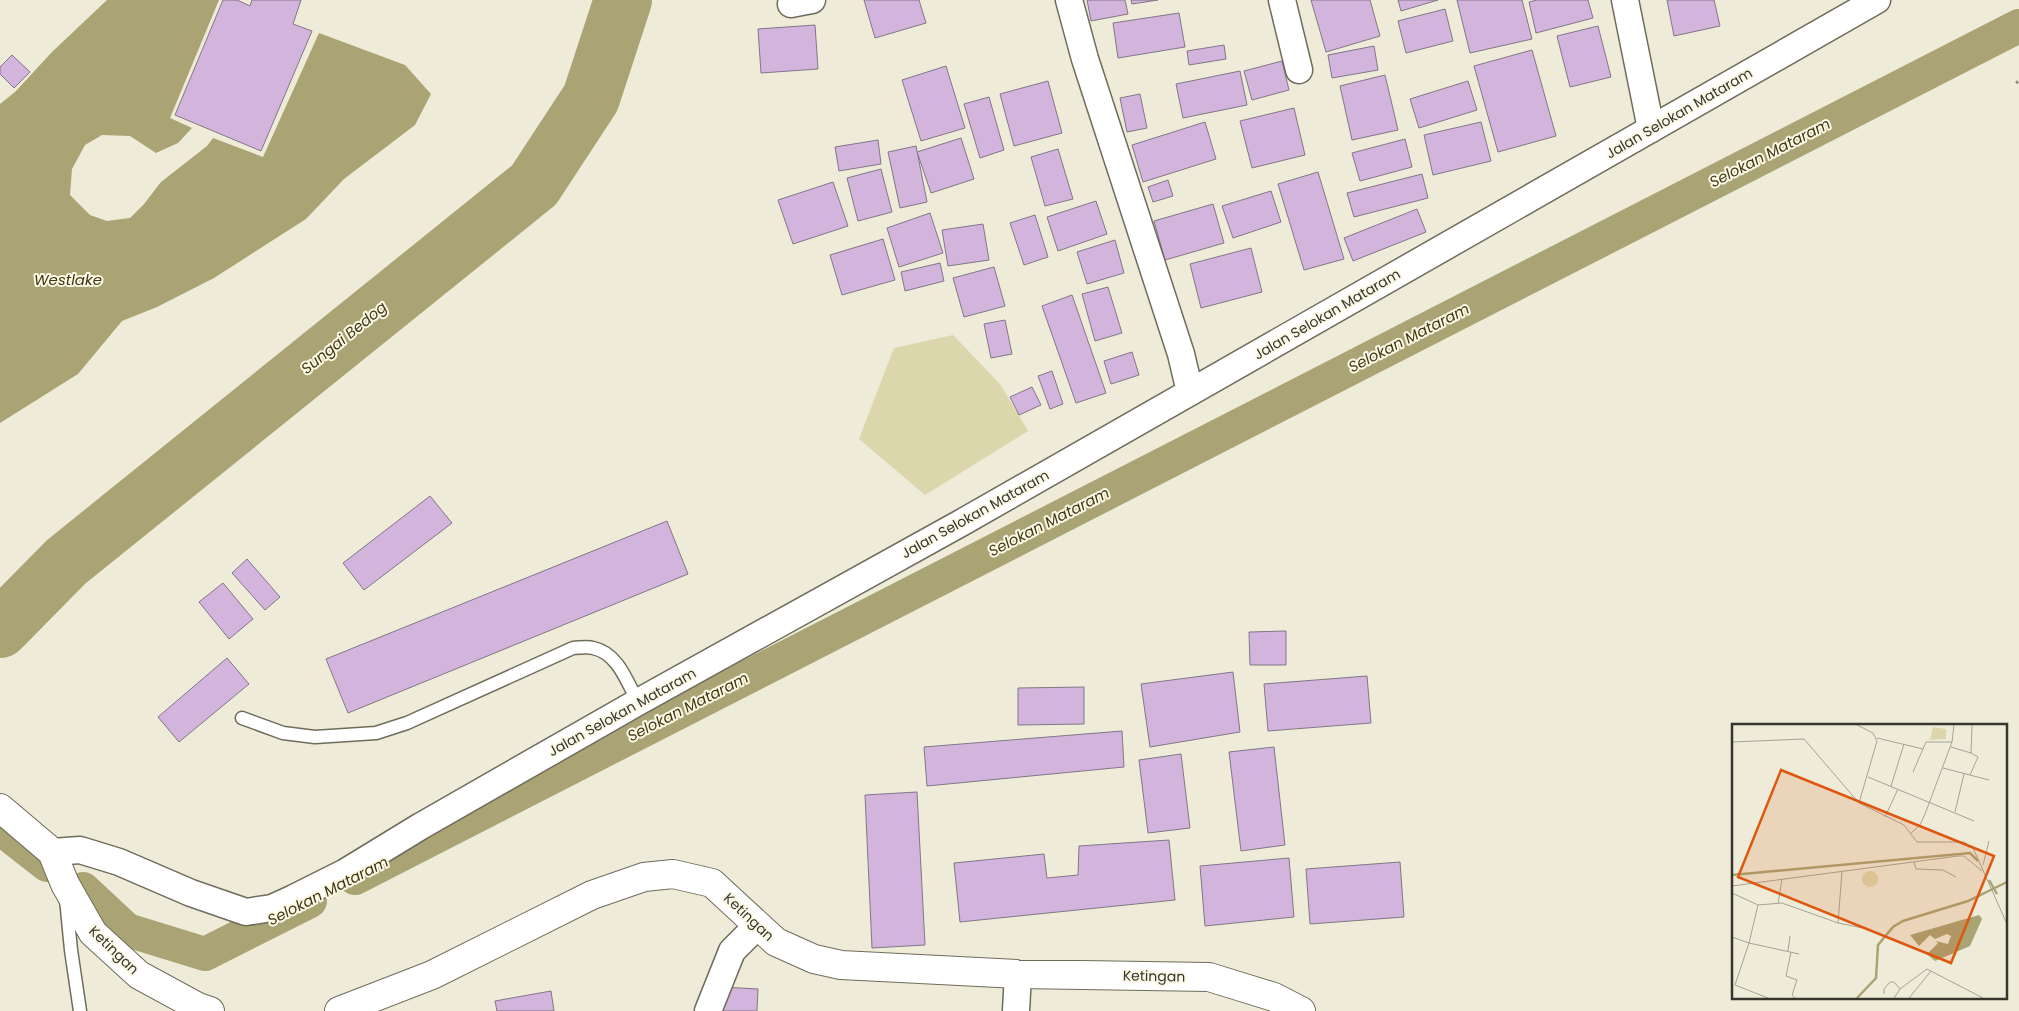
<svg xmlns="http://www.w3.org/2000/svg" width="2019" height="1011" viewBox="0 0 2019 1011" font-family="Poppins,sans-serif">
<rect width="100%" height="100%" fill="#eeebd9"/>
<path fill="#dbd6ab" d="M953,335L1000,384L1028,431L925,495L859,439L894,348Z"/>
<path fill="#aaa374" d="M107,0H219L170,118L192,128L178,143L156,153L130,136L102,135L85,145L72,169L70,195L90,215L107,221L130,218L144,204L161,182L207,146L213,138L263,157L319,33L405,65L431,94L415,125L344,179L306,219L214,278L157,307L122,321L78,374L0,423V104L15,92L52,52Z"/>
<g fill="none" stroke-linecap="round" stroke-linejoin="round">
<g stroke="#aaa374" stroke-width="34">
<path d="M0,828L47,865"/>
<path d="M355,878L2019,26"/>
<path d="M83,889L127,930L205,954L310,901"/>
</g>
<path stroke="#aaa374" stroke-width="58" d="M0,629L66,562L534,185L591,98L623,0"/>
</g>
<g fill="#d2b4dd" stroke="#817786">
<path d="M223,0H237L250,6L252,0H301L293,24L312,31L261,151L175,115Z"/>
<path d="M864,0H919L926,23L875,38Z"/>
<path d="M1087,0H1125L1128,14L1091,21Z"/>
<path d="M1131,0H1158L1132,4Z"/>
<path d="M1311,0H1370L1380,36L1326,52Z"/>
<path d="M1398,0H1438L1401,11Z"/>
<path d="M1457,0H1522L1532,39L1470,53Z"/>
<path d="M1537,0H1588L1593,18L1536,33L1529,2Z"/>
<path d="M1667,0H1714L1720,26L1674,36Z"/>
<path d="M1445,9L1453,41L1406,53L1398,21Z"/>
<path d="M1179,13L1185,47L1118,58L1113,23Z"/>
<path d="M815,25L818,69L761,73L758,29Z"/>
<path d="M1598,26L1611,77L1570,87L1557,36Z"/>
<path d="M1224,45L1226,59L1189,65L1187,51Z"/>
<path d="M1374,46L1378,70L1332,78L1328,55Z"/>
<path d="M1532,50L1556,136L1498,152L1474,66Z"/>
<path d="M12,55L30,72L14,88L0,74V67Z"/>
<path d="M1282,61L1289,90L1252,100L1244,71Z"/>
<path d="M946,66L965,128L921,141L902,80Z"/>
<path d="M1240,71L1247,105L1183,118L1176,84Z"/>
<path d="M1385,75L1398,130L1352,140L1340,86Z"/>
<path d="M1048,81L1062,133L1014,146L1000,94Z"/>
<path d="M1468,81L1477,110L1419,128L1410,99Z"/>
<path d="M1140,94L1147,128L1127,132L1120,98Z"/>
<path d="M989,97L1004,150L980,158L964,104Z"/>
<path d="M1294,108L1305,155L1252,168L1240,121Z"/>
<path d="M1205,122L1216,159L1143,182L1132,145Z"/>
<path d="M1481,122L1491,161L1433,175L1424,135Z"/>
<path d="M961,138L974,179L931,193L917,152Z"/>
<path d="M1405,139L1412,167L1360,181L1352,153Z"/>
<path d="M878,140L881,164L839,171L835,147Z"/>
<path d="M916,146L927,202L900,208L888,152Z"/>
<path d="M1058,149L1073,199L1045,206L1031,157Z"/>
<path d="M881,169L892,212L858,221L847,178Z"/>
<path d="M1318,172L1344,259L1304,270L1278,184Z"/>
<path d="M1422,174L1428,198L1354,217L1347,193Z"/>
<path d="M1168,180L1173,196L1153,202L1148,187Z"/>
<path d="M833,182L848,226L793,244L778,200Z"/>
<path d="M1271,191L1281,222L1233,238L1222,206Z"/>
<path d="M1096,201L1107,234L1058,251L1047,217Z"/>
<path d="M1213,204L1224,243L1165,260L1154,221Z"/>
<path d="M1417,209L1426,232L1353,261L1344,238Z"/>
<path d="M930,213L943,253L899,267L887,228Z"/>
<path d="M1035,215L1048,257L1024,265L1010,223Z"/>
<path d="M983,224L989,260L948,266L942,230Z"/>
<path d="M883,239L895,280L842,295L830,255Z"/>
<path d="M1115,240L1124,273L1087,284L1077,252Z"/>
<path d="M1251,248L1262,292L1201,308L1190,264Z"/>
<path d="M940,263L944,281L905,291L901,272Z"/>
<path d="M994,267L1005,306L964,317L953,278Z"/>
<path d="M1108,287L1122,333L1095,341L1082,294Z"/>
<path d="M1072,295L1106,393L1076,403L1042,306Z"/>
<path d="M1005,320L1012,354L991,358L984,324Z"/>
<path d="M1132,352L1139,375L1111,384L1104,361Z"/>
<path d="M1052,371L1063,404L1050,409L1038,376Z"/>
<path d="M1032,387L1041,405L1019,415L1010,397Z"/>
<path d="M430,496L452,523L364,590L343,563Z"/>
<path d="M667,521L688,574L348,713L326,659Z"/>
<path d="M247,559L280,597L265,610L232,573Z"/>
<path d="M223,583L253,619L229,639L199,602Z"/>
<path d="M1286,631V665H1250L1249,632Z"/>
<path d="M227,658L249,684L179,742L158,717Z"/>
<path d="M1233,672L1240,732L1150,747L1141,684Z"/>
<path d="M1367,676L1371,723L1268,731L1264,684Z"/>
<path d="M1084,687V724L1018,725V688Z"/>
<path d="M1122,731L1124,767L927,786L924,747Z"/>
<path d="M1274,747L1285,845L1241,851L1229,752Z"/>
<path d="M1181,754L1190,828L1148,833L1139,760Z"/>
<path d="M917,792L925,945L872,948L865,795Z"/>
<path d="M1169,840L1175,900L960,922L954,863L1044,854L1047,878L1078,875L1079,846Z"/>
<path d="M1289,858L1294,917L1205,926L1200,866Z"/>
<path d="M1400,862L1404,917L1310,924L1306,869Z"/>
<path d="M722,987L758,989L757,1011H721Z"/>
<path d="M551,991L554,1011H497L495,1001Z"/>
</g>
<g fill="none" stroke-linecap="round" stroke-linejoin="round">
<defs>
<g id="lane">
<path d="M242,718L283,733L315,737L376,733L407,723L573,648C579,648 587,646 593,648C618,653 627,682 638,702"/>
<path d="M66,899L71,950L80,1011"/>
</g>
<g id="street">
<path d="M1069,0L1085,59L1181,354L1190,392"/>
<path d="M1282,0L1299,70"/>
<path d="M1625,0L1651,129"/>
<path d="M791,4L812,0"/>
<path d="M52,852L80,850L119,862L191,893L246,912L272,908L294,898L344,873L421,826L638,702L961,523L1877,0"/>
<path d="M708,1011L732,951L758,925"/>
<path d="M1016,1011L1018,974"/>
</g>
<g id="secondary">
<path d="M0,808L52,852L65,884L93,933L139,975L198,1007L210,1011"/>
<path d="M339,1011L432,975L592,895L644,877L673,874L712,883L776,942L814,959L841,965L1018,974L1209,977L1274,997L1301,1011"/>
</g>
</defs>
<use href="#lane" stroke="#6f6c5c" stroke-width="15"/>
<use href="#street" stroke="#6f6c5c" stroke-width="29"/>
<use href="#secondary" stroke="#6f6c5c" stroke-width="30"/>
<path stroke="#8e8c80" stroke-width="3" stroke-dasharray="2.5 4" stroke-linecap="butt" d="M2016,83L2019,81"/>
<use href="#lane" stroke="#fff" stroke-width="12"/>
<use href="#street" stroke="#fff" stroke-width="26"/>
<use href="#secondary" stroke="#fff" stroke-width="28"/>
</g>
<g text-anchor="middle" stroke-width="4" stroke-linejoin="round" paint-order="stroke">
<g font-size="14" fill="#36362e" stroke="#fbf9e6">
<text transform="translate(1679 113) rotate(-30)" y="5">Jalan Selokan Mataram</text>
<text transform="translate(1327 314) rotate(-30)" y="5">Jalan Selokan Mataram</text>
<text transform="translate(975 514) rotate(-29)" y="5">Jalan Selokan Mataram</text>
<text transform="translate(622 712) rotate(-29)" y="5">Jalan Selokan Mataram</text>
<text transform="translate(749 917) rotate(43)" y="5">Ketingan</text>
<text transform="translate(114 950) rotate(44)" y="5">Ketingan</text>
<text transform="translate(1154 976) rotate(1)" y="5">Ketingan</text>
</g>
<g font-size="15" font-style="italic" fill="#3e3812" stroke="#fbf9e6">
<text transform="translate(1770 153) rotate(-27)" y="5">Selokan Mataram</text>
<text x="68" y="285">Westlake</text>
<text transform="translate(344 338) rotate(-39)" y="5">Sungai Bedog</text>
<text transform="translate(1409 338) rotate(-27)" y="5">Selokan Mataram</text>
<text transform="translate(1049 522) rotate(-27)" y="5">Selokan Mataram</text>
<text transform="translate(688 707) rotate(-27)" y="5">Selokan Mataram</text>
<text transform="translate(328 891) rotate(-27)" y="5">Selokan Mataram</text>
</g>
</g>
<g transform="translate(1732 724)">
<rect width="275" height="275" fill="#eeebd9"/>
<path d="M201,3L214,5V15L198,16ZM130 155a8 8 0 1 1 16 0a8 8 0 1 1-16 0Z" fill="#dbd6ab"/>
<path d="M247,191L250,195L238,222L203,237L195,230L206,219L204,217L216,220L219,212L215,210L203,215L198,211L187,222L178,211Z" fill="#aaa374"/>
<path fill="none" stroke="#aaa374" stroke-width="2.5" d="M0,151L238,129L246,137M257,156L265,170M125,274L144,254L146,221L161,203L171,197L236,177L275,158"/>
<path fill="none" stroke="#a4a395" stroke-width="1" d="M125,1L141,9L145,17L127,79L172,101L185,118H232L241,124L275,200M145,14L191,25M0,18L72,15L127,79M219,23L239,29M211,44L257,56M181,48L194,18H220M238,51L246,33L239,29L240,1M136,53L242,97M159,62L172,20M223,88L232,50M153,93L166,65M179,109L188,101L193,90L220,18L222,1M182,138L184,145L211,146L224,153M251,141L257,117M0,162L226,132H232L250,147M0,169L26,181M46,180L50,155M106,199L110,147M0,213L17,219L26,181L50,179L106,199L136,205M56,227L58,212M59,228L54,252L65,256L60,271L63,274M152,270V265L158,258H162L168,265M36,274L3,261L17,219L67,230M162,274L168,265L195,245L251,274M177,274L199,247"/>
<path fill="#df570e" fill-opacity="0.15" stroke="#df570e" stroke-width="2.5" d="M49,46L262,132L219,239L6,153Z"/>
<rect width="275" height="275" fill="none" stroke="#36362e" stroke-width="2.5"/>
</g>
</svg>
